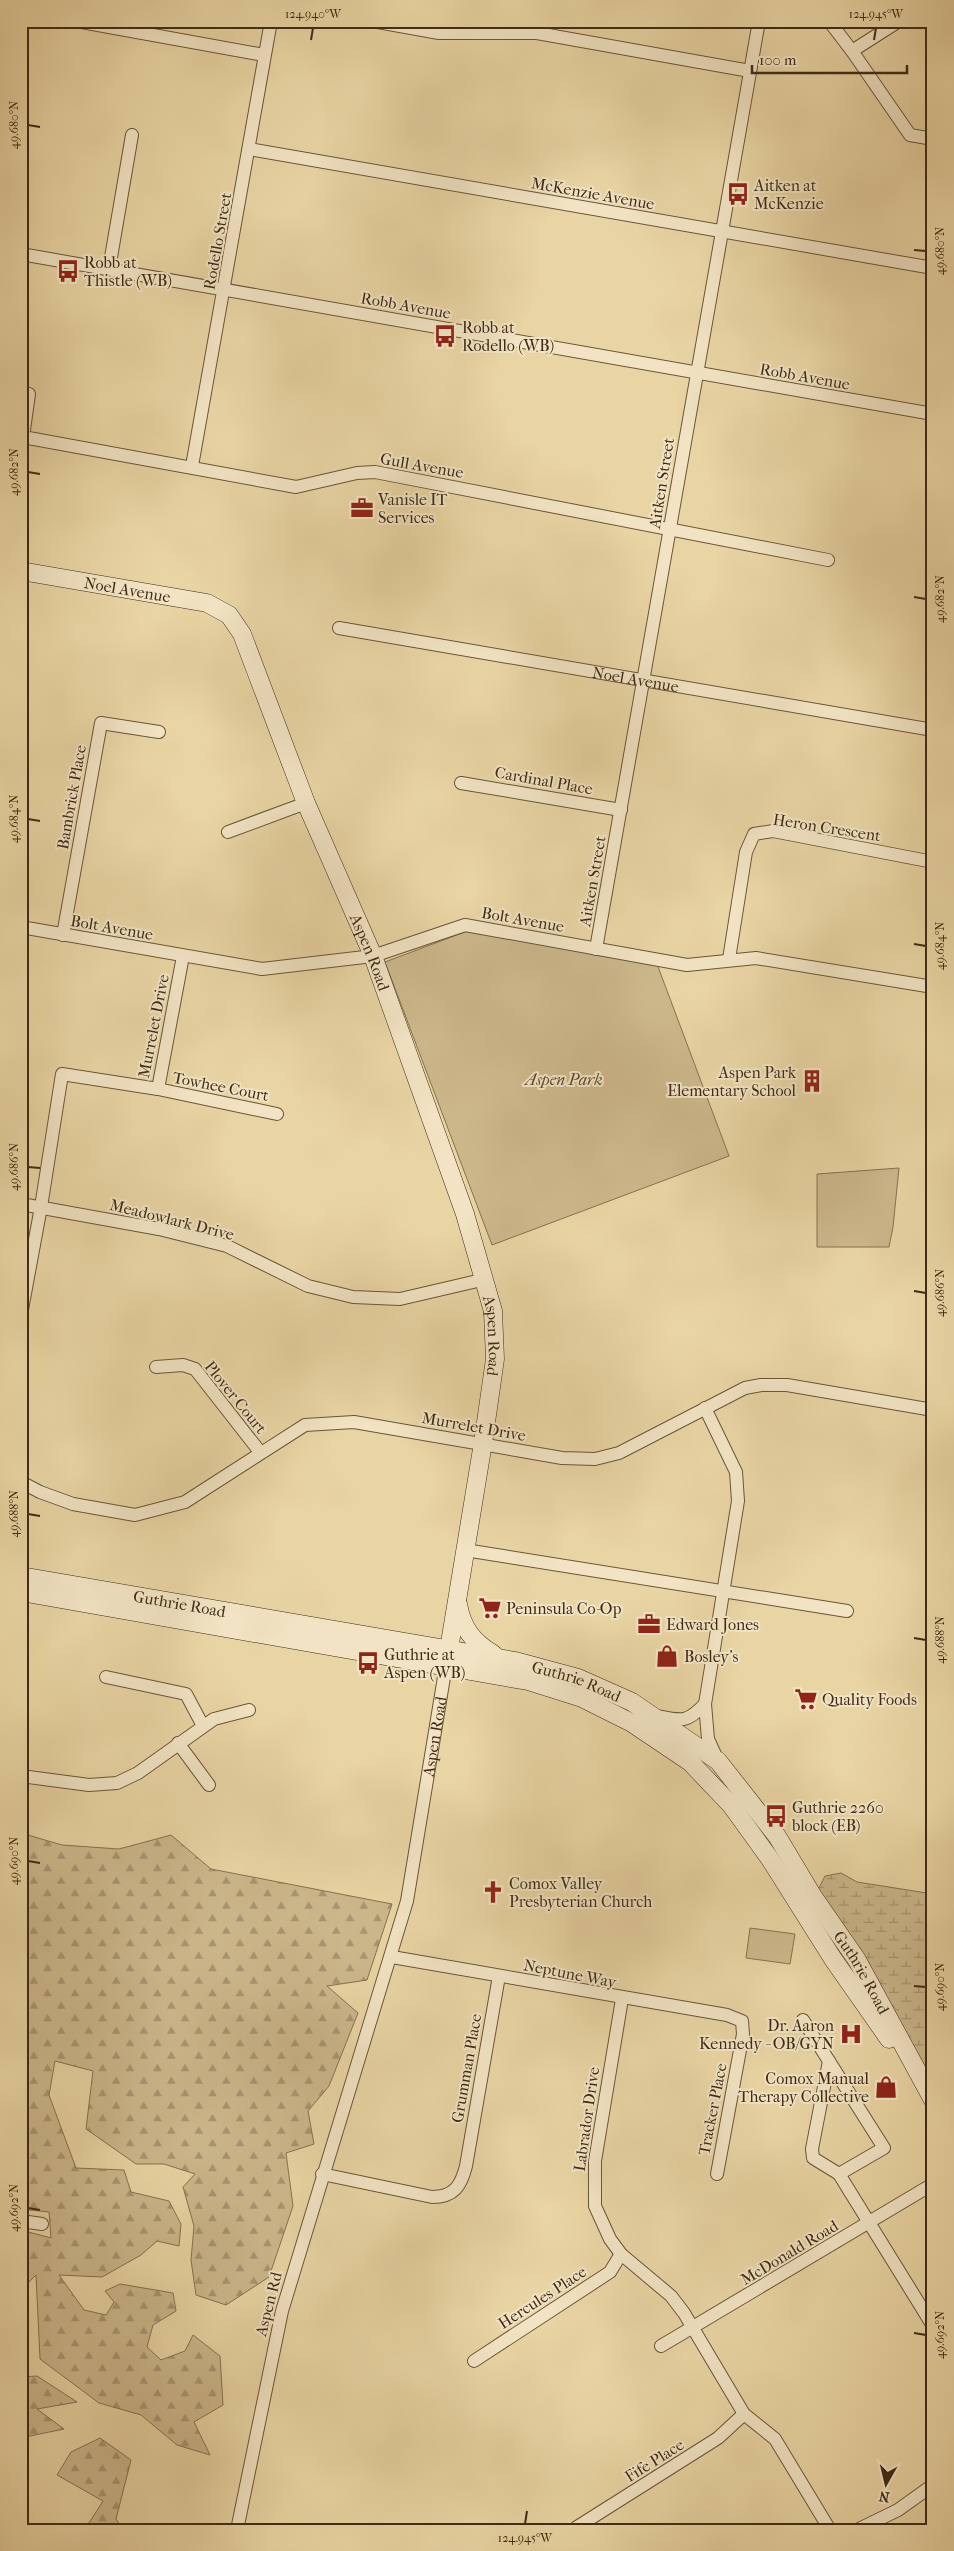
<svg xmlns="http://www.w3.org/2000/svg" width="954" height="2551" viewBox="0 0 954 2551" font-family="'IM FELL French Canon',serif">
<defs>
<pattern id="forest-firs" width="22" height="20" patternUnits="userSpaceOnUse" patternTransform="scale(1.25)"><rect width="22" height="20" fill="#ccb78b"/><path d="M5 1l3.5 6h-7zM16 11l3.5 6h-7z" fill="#a79571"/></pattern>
<pattern id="wetland-marsh" width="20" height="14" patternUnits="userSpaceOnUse" patternTransform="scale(1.25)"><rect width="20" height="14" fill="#ccb78b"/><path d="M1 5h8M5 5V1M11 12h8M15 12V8" fill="none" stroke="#a79571"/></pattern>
</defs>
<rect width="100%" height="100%" fill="#e9d4a3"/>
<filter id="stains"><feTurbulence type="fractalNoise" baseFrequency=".004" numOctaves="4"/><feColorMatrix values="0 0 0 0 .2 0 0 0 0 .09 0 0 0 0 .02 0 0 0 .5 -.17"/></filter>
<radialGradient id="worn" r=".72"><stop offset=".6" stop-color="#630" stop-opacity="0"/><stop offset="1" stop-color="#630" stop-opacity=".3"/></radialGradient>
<g fill="url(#forest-firs)" stroke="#867151">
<path d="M21,1833L62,1845L119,1849L171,1835L211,1869L392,1904L367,1980L327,1986L358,2013L329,2086L308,2111L314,2144L286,2153L293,2206L269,2277L226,2305L196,2295L191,2260L194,2226L183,2187L195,2174L164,2164H136L86,2129L93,2071L55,2061L49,2095L76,2168L124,2170L131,2192L169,2201L181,2224L179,2246L157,2241L141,2255L102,2277L59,2275L84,2310L106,2315L114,2302L105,2291L120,2284L173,2293L176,2311L153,2325L147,2347L161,2360L185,2351L193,2335L220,2356L223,2405L194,2422L210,2455L177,2445L141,2415L99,2403L40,2359L36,2275L21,2290V2230L51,2238L49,2212L21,2209Z"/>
<path d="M37,2376L77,2402L37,2409L64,2429L25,2437L21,2430V2377Z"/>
<path d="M100,2438L131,2460L116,2519L123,2530H77L89,2523L103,2501L57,2475L71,2452Z"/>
</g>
<path fill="url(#wetland-marsh)" stroke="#867151" d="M841,1873L857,1882L933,1894V2100L814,1898L825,1876Z"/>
<g fill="#ccb78b" stroke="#867151">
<path d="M470,930L657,964L729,1156L492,1245L385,962Z"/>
<path d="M899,1168L893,1227L889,1247H817V1174Z"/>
<path d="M750,1928L795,1934L790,1964L746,1958Z"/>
</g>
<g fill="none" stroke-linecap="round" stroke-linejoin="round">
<defs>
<g id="street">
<path d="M76,21L264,55"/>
<path d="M372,21L439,33H537L750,71"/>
<path d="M829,21L852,51L910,135L933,139"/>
<path d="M852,51L899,21"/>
<path d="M249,149L933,268"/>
<path d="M21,254L933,414"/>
<path d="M109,269L132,135"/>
<path d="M29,394L23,437L296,487L357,473L375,472L828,560"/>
<path d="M192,466L271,21"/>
<path id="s1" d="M339,628L933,730"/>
<path d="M461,783L621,810"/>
<path d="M228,832L306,803"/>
<path d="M21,927L262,969L373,956L465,925L687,965L756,958L933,987"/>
<path d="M63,935L101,723L159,732"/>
<path d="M596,949L759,21"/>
<path d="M729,959L746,852L754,834L773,831L933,862"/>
<path d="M158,1089L277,1114"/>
<path d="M21,1204L159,1229L227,1246L308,1286L353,1297L400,1299L486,1279"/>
<path d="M21,1315L41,1207L62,1074L158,1089L183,956"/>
<path d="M156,1367L183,1365L195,1369L260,1452"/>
<path d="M705,1408L736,1472L738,1501L705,1704L708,1739L718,1761"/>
<path d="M21,1482L40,1492L73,1504L135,1515L185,1502L305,1425L354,1422L562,1458L595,1459L619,1453L745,1388L761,1385H787L933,1410"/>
<path d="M465,1550L847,1611"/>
<path d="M106,1677L186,1694L203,1726"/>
<path d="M657,1716C682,1721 687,1723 705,1704"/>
<path d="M178,1743L209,1785"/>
<path d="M21,1776L89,1785L117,1783L138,1773L214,1719L249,1710"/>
<path d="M392,1957L727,2015L742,2021L743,2034L717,2174"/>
<path d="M622,1999L595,2161V2206L610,2239L621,2254L671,2296L684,2313L744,2414L775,2439L830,2530"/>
<path d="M803,2020L884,2148L839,2174"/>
<path d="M829,2061L812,2149L813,2158L839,2174L933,2326"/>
<path d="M322,2174L432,2197C454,2197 461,2186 466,2166L499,1976"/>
<path d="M21,2221L42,2224"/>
<path d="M661,2346L933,2184"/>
<path d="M474,2361L610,2272L621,2254"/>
<path d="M577,2527L718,2438L744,2414"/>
<path id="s2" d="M237,2530L282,2311L407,1901L447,1659"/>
<path d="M857,2530L898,2510L933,2485"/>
</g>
<g id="secondary">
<path id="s3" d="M21,571L207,603L229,615L242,634L306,803L373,956L465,1214L493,1311L495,1359L483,1443L449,1649"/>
<path id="s4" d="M21,1576L515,1661L578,1678L632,1702L718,1761L777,1836L814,1898L857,1960L933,2100"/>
<path d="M21,1592L528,1681L582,1698L632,1723L690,1762L731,1805L770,1859L833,1959L889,2039"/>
<path d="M458,1604C462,1628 473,1642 493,1654"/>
</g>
</defs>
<use href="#street" stroke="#6a553a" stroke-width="14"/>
<use href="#secondary" stroke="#3f2b17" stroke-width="19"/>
<use href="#street" stroke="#f1e3c3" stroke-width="12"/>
<use href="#secondary" stroke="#f1e3c3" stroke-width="18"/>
</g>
<path fill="none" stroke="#3f2b17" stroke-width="2" d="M311,40L313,28M874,40L876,28M28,125L40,127M914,250L926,251M28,472L40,474M914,597L926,599M28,819L40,821M914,944L926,946M28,1167L40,1168M914,1291L926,1293M28,1514L40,1516M914,1638L926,1640M28,1861L40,1863M914,1986L926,1987M28,2208L40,2210M914,2333L926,2335M525,2524L527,2511"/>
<defs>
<symbol id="bus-bare" viewBox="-9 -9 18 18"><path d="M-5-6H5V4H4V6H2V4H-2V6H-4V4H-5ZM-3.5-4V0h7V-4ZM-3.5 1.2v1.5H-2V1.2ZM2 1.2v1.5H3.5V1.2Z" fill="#8f2418" stroke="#f1e3c3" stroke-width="2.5" paint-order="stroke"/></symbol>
<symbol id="office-bare" viewBox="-9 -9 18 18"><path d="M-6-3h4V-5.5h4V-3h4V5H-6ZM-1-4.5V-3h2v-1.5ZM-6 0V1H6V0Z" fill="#8f2418" stroke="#f1e3c3" stroke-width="2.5" paint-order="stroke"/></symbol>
<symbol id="building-bare" viewBox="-9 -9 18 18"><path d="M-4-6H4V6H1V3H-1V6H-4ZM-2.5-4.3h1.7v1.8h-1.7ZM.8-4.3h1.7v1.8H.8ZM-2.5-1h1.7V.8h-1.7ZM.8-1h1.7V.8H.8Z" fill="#8f2418" stroke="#f1e3c3" stroke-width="2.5" paint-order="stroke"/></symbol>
<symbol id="supermarket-bare" viewBox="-9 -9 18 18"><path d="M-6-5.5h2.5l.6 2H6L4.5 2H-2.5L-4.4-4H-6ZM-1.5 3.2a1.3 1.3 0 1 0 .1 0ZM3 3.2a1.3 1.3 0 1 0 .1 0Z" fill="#8f2418" stroke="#f1e3c3" stroke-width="2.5" paint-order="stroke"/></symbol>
<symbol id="shop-bare" viewBox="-9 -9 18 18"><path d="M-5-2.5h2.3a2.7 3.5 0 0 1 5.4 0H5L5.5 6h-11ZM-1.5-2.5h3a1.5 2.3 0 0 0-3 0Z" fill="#8f2418" stroke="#f1e3c3" stroke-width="2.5" paint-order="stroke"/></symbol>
<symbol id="church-bare" viewBox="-9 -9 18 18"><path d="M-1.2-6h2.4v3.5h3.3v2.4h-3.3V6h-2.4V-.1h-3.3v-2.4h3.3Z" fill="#8f2418" stroke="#f1e3c3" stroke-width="2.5" paint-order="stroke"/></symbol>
<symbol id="hospital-bare" viewBox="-9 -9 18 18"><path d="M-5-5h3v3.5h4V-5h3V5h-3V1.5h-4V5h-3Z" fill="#8f2418" stroke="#f1e3c3" stroke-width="2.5" paint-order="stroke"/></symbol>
</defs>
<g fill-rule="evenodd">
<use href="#bus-bare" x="722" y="178" width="32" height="32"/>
<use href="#bus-bare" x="52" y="255" width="32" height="32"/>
<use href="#bus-bare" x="429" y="320" width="32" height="32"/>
<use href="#office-bare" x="346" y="492" width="32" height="32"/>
<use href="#building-bare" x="796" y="1065" width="32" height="32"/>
<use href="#supermarket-bare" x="474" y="1592" width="32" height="32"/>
<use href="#office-bare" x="633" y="1608" width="32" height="32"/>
<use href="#shop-bare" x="651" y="1640" width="32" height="32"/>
<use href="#bus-bare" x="352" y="1647" width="32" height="32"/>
<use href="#supermarket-bare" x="790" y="1683" width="32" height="32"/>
<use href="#bus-bare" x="760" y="1800" width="32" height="32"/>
<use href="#church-bare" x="477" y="1876" width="32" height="32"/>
<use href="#hospital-bare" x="835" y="2018" width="32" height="32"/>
<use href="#shop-bare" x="870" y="2071" width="32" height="32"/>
</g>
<g text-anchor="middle" stroke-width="4" stroke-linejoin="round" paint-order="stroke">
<g font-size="16" fill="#3f2b17" stroke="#f1e3c3" text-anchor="start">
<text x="754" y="191">Aitken at<tspan x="754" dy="18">McKenzie</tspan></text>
<text x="84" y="268">Robb at<tspan x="84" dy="18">Thistle (WB)</tspan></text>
<text x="462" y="333">Robb at<tspan x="462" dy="18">Rodello (WB)</tspan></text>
<text x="378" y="505">Vanisle IT<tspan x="378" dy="18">Services</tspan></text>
<text x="796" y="1078" text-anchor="end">Aspen Park<tspan x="796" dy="18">Elementary School</tspan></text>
<text x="506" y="1614">Peninsula Co-Op</text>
<text x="666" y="1630">Edward Jones</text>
<text x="384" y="1660">Guthrie at<tspan x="384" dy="18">Aspen (WB)</tspan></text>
<text x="684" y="1662">Bosley's</text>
<text x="822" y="1705">Quality Foods</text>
<text x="792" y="1813">Guthrie 2260<tspan x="792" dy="18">block (EB)</tspan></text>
<text x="509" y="1889">Comox Valley<tspan x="509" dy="18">Presbyterian Church</tspan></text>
<text x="834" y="2031" text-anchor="end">Dr. Aaron<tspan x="834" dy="18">Kennedy - OB/GYN</tspan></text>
<text x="869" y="2084" text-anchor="end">Comox Manual<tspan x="869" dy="18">Therapy Collective</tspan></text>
</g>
<g font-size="16" fill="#3f2b17" stroke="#f1e3c3">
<text transform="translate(593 193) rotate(10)" y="6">McKenzie Avenue</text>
<text transform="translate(217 241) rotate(-80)" y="6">Rodello Street</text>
<text transform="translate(406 305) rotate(10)" y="6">Robb Avenue</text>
<text transform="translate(805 376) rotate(10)" y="6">Robb Avenue</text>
<text transform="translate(422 465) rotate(10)" y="6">Gull Avenue</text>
<text transform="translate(661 483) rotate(-81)" y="6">Aitken Street</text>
<text dy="6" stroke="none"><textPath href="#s3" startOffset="108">Noel Avenue</textPath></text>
<text dy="6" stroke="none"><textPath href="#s1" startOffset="301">Noel Avenue</textPath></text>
<text transform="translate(544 780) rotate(10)" y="6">Cardinal Place</text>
<text transform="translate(71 797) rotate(-80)" y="6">Bambrick Place</text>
<text transform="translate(827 827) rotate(9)" y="6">Heron Crescent</text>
<text transform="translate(592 881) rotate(-80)" y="6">Aitken Street</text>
<text transform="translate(523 919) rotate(10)" y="6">Bolt Avenue</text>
<text transform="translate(112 927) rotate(10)" y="6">Bolt Avenue</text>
<text dy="6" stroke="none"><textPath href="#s3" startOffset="580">Aspen Road</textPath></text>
<text transform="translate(153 1026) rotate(-79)" y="6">Murrelet Drive</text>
<text transform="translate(221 1086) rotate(11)" y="6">Towhee Court</text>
<text transform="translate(172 1219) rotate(14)" y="6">Meadowlark Drive</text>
<text dy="6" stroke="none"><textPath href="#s3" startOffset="984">Aspen Road</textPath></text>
<text transform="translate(236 1397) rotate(51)" y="6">Plover Court</text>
<text transform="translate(474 1426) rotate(10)" y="6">Murrelet Drive</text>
<text dy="6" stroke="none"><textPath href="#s4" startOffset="161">Guthrie Road</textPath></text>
<text dy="6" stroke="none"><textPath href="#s4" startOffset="566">Guthrie Road</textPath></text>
<text dy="6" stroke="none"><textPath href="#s2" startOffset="819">Aspen Road</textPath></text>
<text transform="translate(570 1973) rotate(11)" y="6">Neptune Way</text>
<text dy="6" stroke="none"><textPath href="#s4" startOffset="986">Guthrie Road</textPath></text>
<text transform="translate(466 2068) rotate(-80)" y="6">Grumman Place</text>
<text transform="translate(712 2109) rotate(-79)" y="6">Tracker Place</text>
<text transform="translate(586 2119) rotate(-82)" y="6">Labrador Drive</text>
<text transform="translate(789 2252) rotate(-31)" y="6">McDonald Road</text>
<text transform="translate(542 2297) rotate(-33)" y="6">Hercules Place</text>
<text transform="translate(268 2304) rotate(-76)" y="6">Aspen Rd</text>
<text transform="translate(654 2460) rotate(-32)" y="6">Fife Place</text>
</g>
<g font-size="16" font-style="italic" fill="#5b472e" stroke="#f1e3c3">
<text x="564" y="1085">Aspen Park</text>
</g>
</g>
<rect width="954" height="2551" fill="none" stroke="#e9d4a3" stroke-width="55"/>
<g transform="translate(886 2484) rotate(188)" stroke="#f1e3c3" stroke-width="4" paint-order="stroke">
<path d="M0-4L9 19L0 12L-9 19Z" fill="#3f2b17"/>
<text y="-8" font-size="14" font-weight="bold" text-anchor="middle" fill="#3f2b17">N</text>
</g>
<path d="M752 65v8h155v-8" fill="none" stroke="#3f2b17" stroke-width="2.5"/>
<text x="759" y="65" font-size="15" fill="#3f2b17" stroke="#f1e3c3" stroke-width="4" paint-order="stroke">100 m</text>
<rect x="28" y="28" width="898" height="2496" fill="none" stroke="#3f2b17" stroke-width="2"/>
<g font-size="12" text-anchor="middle" fill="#3f2b17">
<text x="313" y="18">124.940°W</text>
<text x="876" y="18">124.945°W</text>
<text transform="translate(14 125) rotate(-90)" y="4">49.680°N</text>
<text transform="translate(940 251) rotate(-90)" y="4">49.680°N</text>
<text transform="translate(14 472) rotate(-90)" y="4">49.682°N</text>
<text transform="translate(940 599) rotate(-90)" y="4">49.682°N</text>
<text transform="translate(14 819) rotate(-90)" y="4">49.684°N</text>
<text transform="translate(940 946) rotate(-90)" y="4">49.684°N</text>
<text transform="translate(14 1167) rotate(-90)" y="4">49.686°N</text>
<text transform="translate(940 1293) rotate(-90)" y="4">49.686°N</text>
<text transform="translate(14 1514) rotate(-90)" y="4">49.688°N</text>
<text transform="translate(940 1640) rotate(-90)" y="4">49.688°N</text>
<text transform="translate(14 1861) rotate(-90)" y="4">49.690°N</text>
<text transform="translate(940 1987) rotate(-90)" y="4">49.690°N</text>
<text transform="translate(14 2208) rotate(-90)" y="4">49.692°N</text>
<text transform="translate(940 2335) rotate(-90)" y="4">49.692°N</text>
<text x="525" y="2542">124.945°W</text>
</g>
<rect width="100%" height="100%" filter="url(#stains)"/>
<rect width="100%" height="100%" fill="url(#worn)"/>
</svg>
